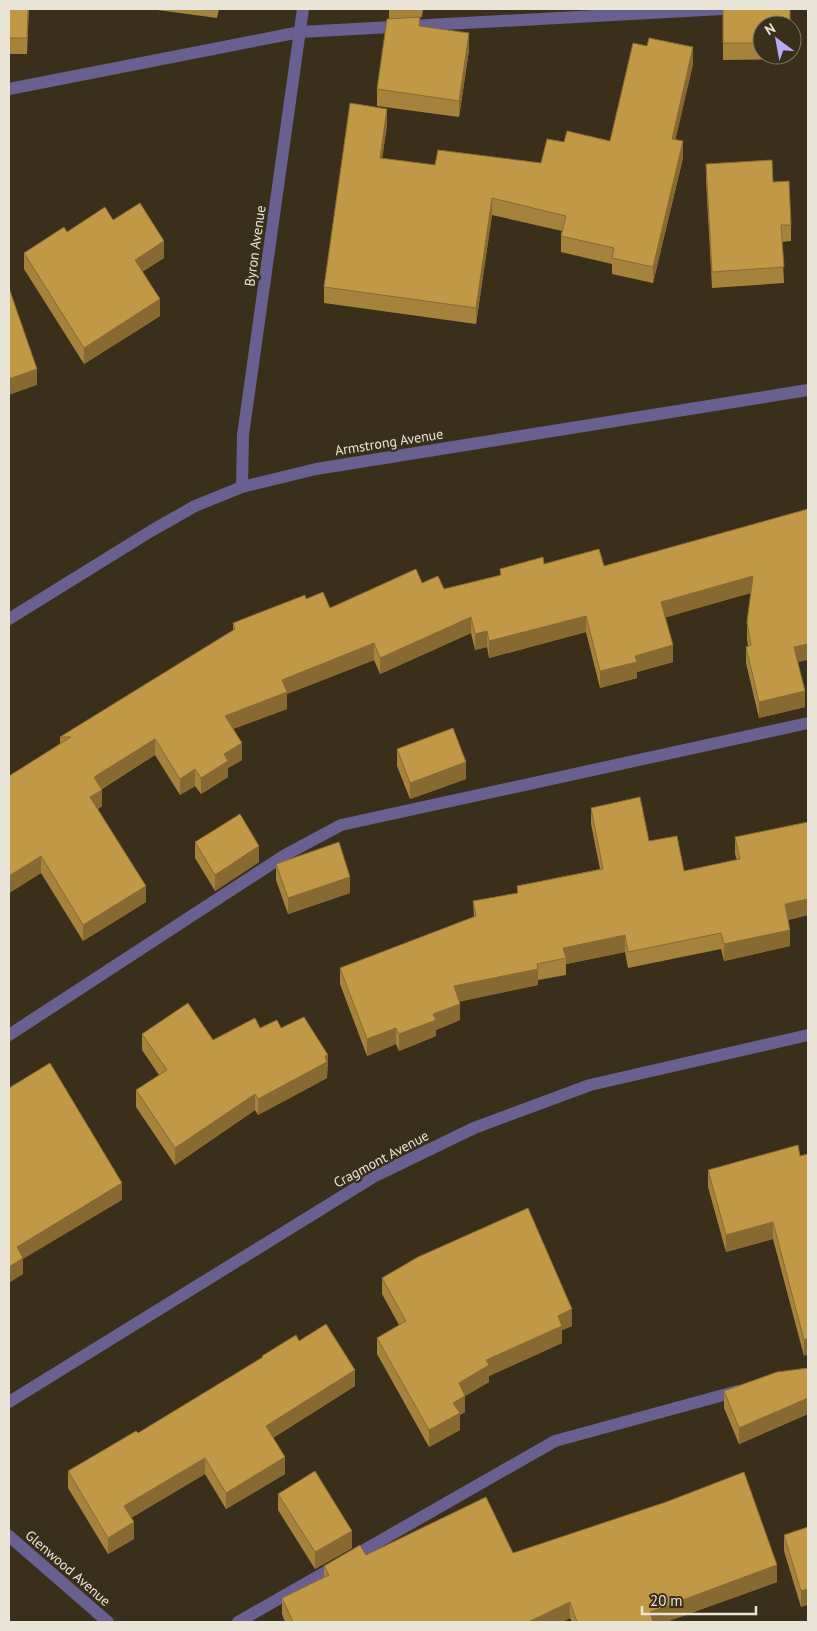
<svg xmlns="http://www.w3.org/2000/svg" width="817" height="1631" viewBox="0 0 817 1631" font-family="'PT Sans',sans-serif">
<rect width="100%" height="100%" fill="#3a2f1b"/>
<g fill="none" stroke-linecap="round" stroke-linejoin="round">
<g stroke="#695f90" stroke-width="12">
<path d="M9,89L300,32L723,9"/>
<path d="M242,487L243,435L303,9"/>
<path d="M9,619L151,531L195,506L242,487L316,469L808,390"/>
<path d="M9,1035L285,855L341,825L808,723"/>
<path d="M9,1402L375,1176L474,1128L590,1085L808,1035"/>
<path d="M9,1536L108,1622"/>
<path d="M238,1622L555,1441L738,1391"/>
</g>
</g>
<g fill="#a6833c">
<path d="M9,9H29L27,54H9Z"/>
<path d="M150,9H219L217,18Z"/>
<path d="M389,9H423L422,17H420V26L469,50L459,117L377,106V89L389,19Z"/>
<path d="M723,9L762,25V55H790V59L723,60Z"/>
<path d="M693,64L675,140L683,158L653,283L612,274V264L561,252V236L562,231L492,215L476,324L324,303V287L387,125L382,158L435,165L541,163L564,142L610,141Z"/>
<path d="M706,164L773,182L791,225V241L782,242L784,283L712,288L706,180Z"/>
<path d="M113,220L164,258L142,272L160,316L84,364L24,269V253L67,232Z"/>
<path d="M808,509L798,662L805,707L759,718L746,663V647L748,646L747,639V622L751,593L665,617L673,662L637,672V678L600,688L586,632L489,658L487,647L475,650L471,633L380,674L374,660L287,694V709L233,729L242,760L228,768V777L201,794L195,786L180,795L155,755L102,789V806L98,809L146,902L83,941L41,873L9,893L60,744V737L233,631V623L306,599L330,608L422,583L444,589L500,576V569L544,564L604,566Z"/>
<path d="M397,749L466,779L410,799L397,766Z"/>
<path d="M808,766V790L807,783V767Z"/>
<path d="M591,808L649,841L684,871L737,860L735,854V837L808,915L788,920L790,946L724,961L721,949L628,968L625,952L566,964V975L538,980V985L459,1001L460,1020L436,1030V1036L399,1051L396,1044L367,1056L340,984V968L474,918L473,901L517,893V886L600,869L591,824Z"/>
<path d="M195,842L259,862L215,891L195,858Z"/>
<path d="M276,864L350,893L288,914L276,880Z"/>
<path d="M260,1028H281L328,1055L327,1078L258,1115L255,1110L175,1165L136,1107V1090L159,1075L142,1050V1034L213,1040Z"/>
<path d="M808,1154L804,1356L773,1239L726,1252L708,1187V1170L800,1156Z"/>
<path d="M382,1278L572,1326L562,1330V1343L489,1376V1382L465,1396V1412L460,1415V1430L429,1447L377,1354V1338L399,1325L382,1294Z"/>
<path d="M299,1341L355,1386L273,1438L285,1474L226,1509L205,1474L131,1518L134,1539L108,1554L68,1488V1471L138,1433L262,1358V1356Z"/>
<path d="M808,1368V1414L739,1444L724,1408V1391Z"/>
<path d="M278,1494L352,1548L315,1569L278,1510Z"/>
<path d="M808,1527L801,1607L784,1551V1535Z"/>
<path d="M513,1553L777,1582L666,1622H572L570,1618L562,1622H285L282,1614V1598L324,1578V1566L366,1555Z"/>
</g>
<g fill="#876a31">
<path d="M469,33V50L459,117V101Z"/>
<path d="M693,47V64L672,155V139Z"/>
<path d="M387,109V125L380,174V158Z"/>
<path d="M683,141V158L653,283V267Z"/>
<path d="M492,198V215L476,324V308Z"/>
<path d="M164,241V258L135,276V260Z"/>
<path d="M160,299V316L84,364V348Z"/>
<path d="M37,369V385L9,395V379Z"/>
<path d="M753,576V592L661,619V602Z"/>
<path d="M586,616V632L489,658V641Z"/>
<path d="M471,617V633L380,674V658Z"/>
<path d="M487,631V647L475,650V634Z"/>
<path d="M374,643V660L287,694V709L225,732V716L282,680Z"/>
<path d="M808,644V660L794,663V647Z"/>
<path d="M673,645V662L637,672V678L600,688V671L635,656Z"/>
<path d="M805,691V707L759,718V702Z"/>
<path d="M155,739V755L94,793V777Z"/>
<path d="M242,743V760L228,768V777L201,794V778L224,754Z"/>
<path d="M466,762V779L410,799V783Z"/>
<path d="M195,769V786L180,795V779Z"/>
<path d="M102,790V806L90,814V797Z"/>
<path d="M259,846V862L215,891V875Z"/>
<path d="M41,856V873L9,893V876Z"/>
<path d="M350,877V893L288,914V898Z"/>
<path d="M146,886V902L83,941V925Z"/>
<path d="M808,899V915L785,920V904Z"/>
<path d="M790,930V946L724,961V944Z"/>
<path d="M625,935V952L566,964V958L563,948Z"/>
<path d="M538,969V985L454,1003V986Z"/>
<path d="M460,1004V1020L436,1030V1036L399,1051V1034L433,1014Z"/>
<path d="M396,1028V1044L367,1056V1039Z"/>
<path d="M328,1055L327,1078L258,1115V1099Z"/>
<path d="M255,1094V1110L175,1165V1148Z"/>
<path d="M122,1183V1200L23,1259V1274L9,1283V1267L17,1247Z"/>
<path d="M773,1222V1239L726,1252V1235Z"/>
<path d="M572,1309V1326L562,1330V1343L489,1376V1382L459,1399V1383L486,1360L558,1316Z"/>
<path d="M808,1338V1355L804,1356V1340Z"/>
<path d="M355,1370V1386L266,1442V1426Z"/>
<path d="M465,1396V1412L460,1415V1430L429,1447V1430L453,1403Z"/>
<path d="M808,1398V1414L739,1444V1428Z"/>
<path d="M285,1457V1474L226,1509V1493Z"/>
<path d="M205,1458V1474L124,1522V1506Z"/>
<path d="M134,1522V1539L108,1554V1538Z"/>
<path d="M352,1531V1548L315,1569V1552Z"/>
<path d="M777,1565V1582L666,1622H650V1612Z"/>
<path d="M808,1589V1605L801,1607V1591Z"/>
<path d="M570,1602V1618L562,1622H528Z"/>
</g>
<g fill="#c19846" stroke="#876a31">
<path d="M9,9H28L27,38H9Z"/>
<path d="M723,9H790V25H762V43H723Z"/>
<path d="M420,17L419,26L469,33L459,101L377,89L387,19Z"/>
<path d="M649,38L693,47L672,139L683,141L653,267L612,258L614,248L561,236L566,216L492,198L476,308L324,287L350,103L387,109L380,158L435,165L438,150L541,163L547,139L564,142L567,131L610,141L633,43L647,46Z"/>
<path d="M772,160L773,182L789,181L791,225H781L784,267L712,272L706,164Z"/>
<path d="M140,203L164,241L135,260L160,299L84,348L24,253L64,227L67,232L105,207L113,220Z"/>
<path d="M9,288L37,369L9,379Z"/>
<path d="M808,509V644L794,647L805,691L759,702L746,647L751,645L747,622L753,576L661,602L673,645L635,656L637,662L600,671L586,616L489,641L487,631L475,634L471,617L380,658L374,643L282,680L287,692L225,716L242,743L224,754L228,761L201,778L195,769L180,779L155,739L94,777L102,790L90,797L146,886L83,925L41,856L9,876V776L71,737H60L235,629L233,623L305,595L306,599L323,592L330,608L416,569L422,583L438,576L444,589L501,575L500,569L543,557L544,564L599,549L604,566Z"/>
<path d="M453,728L466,762L410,783L397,749Z"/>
<path d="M640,797L649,841L677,836L684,871L740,859L735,837L808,822V899L785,904L790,930L724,944L721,933L628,952L625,935L563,948L566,958L537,964L538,969L454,986L460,1004L433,1014L436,1020L399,1034L396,1028L367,1039L340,968L476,916L473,901L518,893L517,886L603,869L591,808Z"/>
<path d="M240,814L259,846L215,875L195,842Z"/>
<path d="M339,842L350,877L288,898L276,864Z"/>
<path d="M188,1003L213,1040L255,1018L260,1028L277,1020L281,1028L304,1017L328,1055L325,1056L327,1062L258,1099L255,1094L175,1148L136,1090L167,1070L142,1034Z"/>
<path d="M50,1063L122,1183L17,1247L23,1258L9,1267V1088Z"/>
<path d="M798,1145L800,1156L808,1154V1338L804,1340L773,1222L726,1235L708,1170Z"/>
<path d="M528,1208L572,1309L558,1316L562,1326L486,1360L489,1365L459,1383L465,1396L453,1403L460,1413L429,1430L377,1338L406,1321L382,1278L418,1257Z"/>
<path d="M326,1324L355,1370L266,1426L285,1457L226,1493L205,1458L124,1506L134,1522L108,1538L68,1471L136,1431L138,1433L263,1357L262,1356L296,1335L299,1341Z"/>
<path d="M808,1368V1398L739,1428L724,1391L777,1372Z"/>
<path d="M315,1471L352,1531L315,1552L278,1494Z"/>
<path d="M744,1472L777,1565L650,1612L653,1622H577L570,1602L528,1622H293L282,1598L329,1575L324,1566L360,1545L366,1555L486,1497L513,1553L666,1502Z"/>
<path d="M808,1527V1589L801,1591L784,1535Z"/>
</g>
<g text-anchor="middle" stroke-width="5" stroke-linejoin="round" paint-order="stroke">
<g font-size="14" fill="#eae4d7" stroke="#3a2f1b">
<text transform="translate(255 246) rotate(-82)" y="5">Byron Avenue</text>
<text transform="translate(389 442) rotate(-9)" y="5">Armstrong Avenue</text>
<text transform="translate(381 1159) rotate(-28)" y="5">Cragmont Avenue</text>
<text transform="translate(68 1568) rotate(41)" y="5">Glenwood Avenue</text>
</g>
</g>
<rect width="817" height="1631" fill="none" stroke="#eae4d7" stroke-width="20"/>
<g transform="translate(777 40) rotate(328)"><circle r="24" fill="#3a2f1b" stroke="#807766"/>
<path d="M0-4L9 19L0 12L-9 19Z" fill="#b9aaf7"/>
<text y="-8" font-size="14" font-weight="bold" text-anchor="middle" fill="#eae4d7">N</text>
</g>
<path d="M642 1606v8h114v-8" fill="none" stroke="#eae4d7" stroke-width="2.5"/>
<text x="650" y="1606" font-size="15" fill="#eae4d7" stroke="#3a2f1b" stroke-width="4" paint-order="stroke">20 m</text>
</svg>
